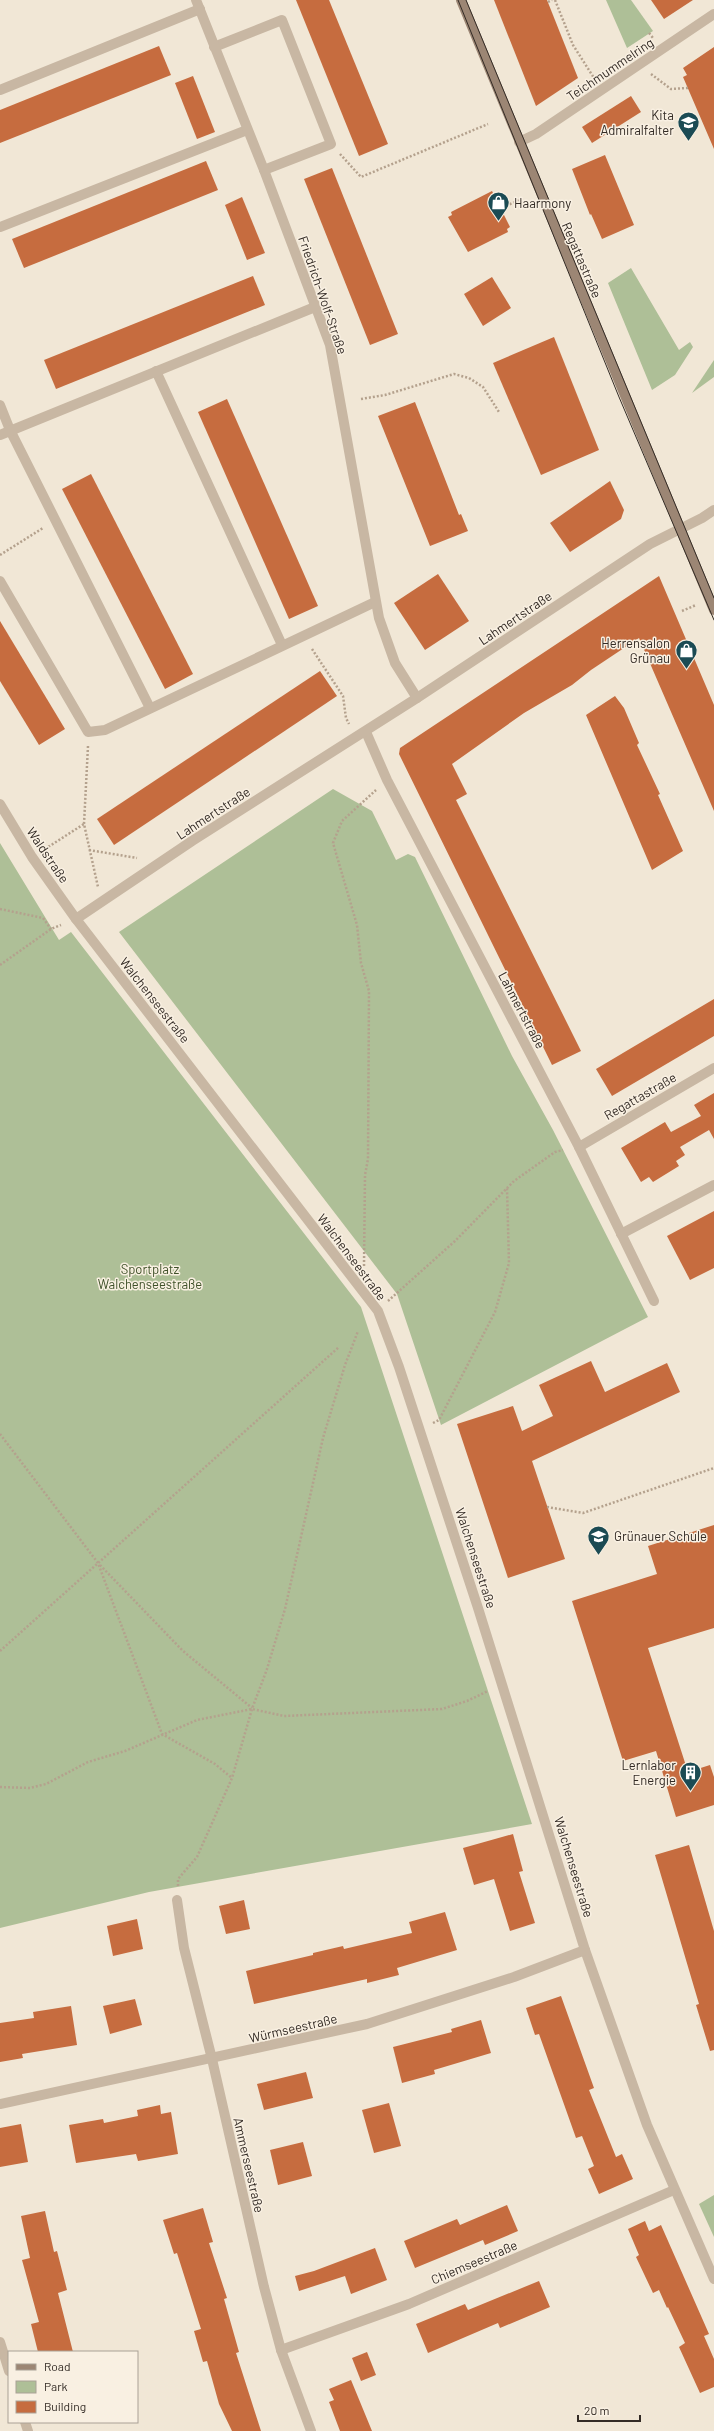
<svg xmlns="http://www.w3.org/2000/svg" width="714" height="2431" viewBox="0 0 714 2431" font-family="Barlow,sans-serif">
<rect width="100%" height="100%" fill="#f1e7d6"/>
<g fill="#aebf97">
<path d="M606,0H631L653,31L627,48Z"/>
<path d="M631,268L679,350L690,342L693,347L675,375L652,390L608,283Z"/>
<path d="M714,360V377L692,393Z"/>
<path d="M333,789L372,811L396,860L408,854L415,857L512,1056L553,1130L648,1317L441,1425L397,1294L119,932Z"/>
<path d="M0,843L59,940L71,932L361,1307L532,1824L149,1892L0,1928Z"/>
<path d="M714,2195V2237L699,2204Z"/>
</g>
<g fill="#c66c3f">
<path d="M296,0H329L388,144L359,156Z"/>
<path d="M494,0H547L578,78L536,106Z"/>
<path d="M651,0H693L664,19Z"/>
<path d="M159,46L171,75L0,143V110Z"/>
<path d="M714,47V149L683,77L687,75L683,68Z"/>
<path d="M193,76L215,132L197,139L175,83Z"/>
<path d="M631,96L641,112L592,143L582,127Z"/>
<path d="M605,155L634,225L602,239L591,214L590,215L572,169Z"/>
<path d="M206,161L218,190L24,268L12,239Z"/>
<path d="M332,168L398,334L370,345L304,179Z"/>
<path d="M492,191L510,227L507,229L508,232L468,252L448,217L452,215L451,212Z"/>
<path d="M242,197L265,253L247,260L225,205Z"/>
<path d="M253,276L265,305L56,389L44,360Z"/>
<path d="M492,277L511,308L483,326L464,294Z"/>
<path d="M554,337L599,450L541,475L493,363Z"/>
<path d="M227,399L318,606L289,619L198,412Z"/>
<path d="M415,402L459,515L461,514L468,531L430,546L378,416Z"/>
<path d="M91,474L193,674L165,689L62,489Z"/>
<path d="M610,481L624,510L621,519L570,552L550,523Z"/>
<path d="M438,574L469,621L425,650L394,603Z"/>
<path d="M659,576L714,705V811L639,638L591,670L572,685L524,713L452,764L467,794L456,800L581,1051L552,1065L399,754L400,748Z"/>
<path d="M0,621L65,729L39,745L0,681Z"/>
<path d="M320,671L337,696L114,845L97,819Z"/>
<path d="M615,696L624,708L639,743L637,745L660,794L658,795L683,851L652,870L586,715Z"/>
<path d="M714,999V1036L612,1096L596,1069Z"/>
<path d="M714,1093V1139L709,1130L680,1147L685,1155L676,1161L679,1166L653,1182L649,1177L641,1182L621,1148L665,1122L671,1132L701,1116L694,1105Z"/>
<path d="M714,1211V1268L690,1280L667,1236Z"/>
<path d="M591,1361L605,1392L667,1363L680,1392L532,1461L565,1559L508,1578L457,1424L513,1406L522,1431L553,1416L539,1385Z"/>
<path d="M714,1525V1628L648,1648L688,1772L710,1765L714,1777V1805L676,1817L656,1751L623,1761L572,1601L657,1574L648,1546Z"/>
<path d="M513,1834L523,1871L519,1872L535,1923L510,1931L494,1879L474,1885L463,1848Z"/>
<path d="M689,1845L714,1931V2050L710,2051L696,2005L699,2004L655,1855Z"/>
<path d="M244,1900L250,1929L226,1934L219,1906Z"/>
<path d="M445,1912L457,1950L397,1968L399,1975L367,1983V1979L254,2004L246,1971L313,1955V1953L343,1946L344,1949L412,1933L409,1922Z"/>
<path d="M137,1919L143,1949L113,1956L107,1926Z"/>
<path d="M561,1996L594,2088L589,2090L616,2157L622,2154L633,2179L599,2194L588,2169L594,2166L582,2136L576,2138L539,2034L535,2035L526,2008Z"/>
<path d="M135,1999L142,2025L110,2034L103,2006Z"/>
<path d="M71,2006L77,2045L22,2054L23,2058L0,2062V2023L34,2018L33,2012Z"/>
<path d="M481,2020L491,2053L434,2070L435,2074L402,2083L393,2047L452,2032L451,2029Z"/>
<path d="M306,2072L313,2098L264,2110L257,2084Z"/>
<path d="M389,2103L401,2146L374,2153L362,2110Z"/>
<path d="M160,2105L161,2114L171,2112L178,2154L138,2161L136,2154L76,2163L69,2125L103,2119L104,2123L138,2116L137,2110Z"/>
<path d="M21,2124L28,2162L0,2167V2128Z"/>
<path d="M303,2142L312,2176L278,2185L270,2150Z"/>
<path d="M507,2205L518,2231L485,2245L483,2240L415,2268L404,2241L457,2219L460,2225Z"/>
<path d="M203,2208L213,2242L209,2243L227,2298L224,2299L239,2352L236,2353L261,2431H232L219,2404L207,2361L203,2362L194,2331L201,2329L177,2253L174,2254L163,2220Z"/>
<path d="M45,2211L54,2252L57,2251L67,2290L58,2293L73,2352H38L31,2324L39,2322L22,2260L30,2258L21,2216Z"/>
<path d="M645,2221L649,2231L661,2225L709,2334L704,2336L714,2359V2387L700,2393L679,2347L685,2343L668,2307L667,2308L659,2290L653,2293L636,2257L639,2255L628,2229Z"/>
<path d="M375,2248L387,2280L351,2294L345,2276L299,2291L295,2276L314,2271Z"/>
<path d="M539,2281L550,2307L500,2328L498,2323L428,2353L416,2324L465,2304L468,2310Z"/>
<path d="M367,2352L376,2375L361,2381L352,2358Z"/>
<path d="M351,2380L372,2431H340L329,2402L334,2400L329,2389Z"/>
</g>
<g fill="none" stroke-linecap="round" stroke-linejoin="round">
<g stroke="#b4a18d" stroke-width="2.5" stroke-dasharray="2 2" stroke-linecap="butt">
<path d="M555,0L573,45L594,78"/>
<path d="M548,2L552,0"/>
<path d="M649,33L653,38"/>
<path d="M651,74L671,89L688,88"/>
<path d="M340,154L361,177L488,124"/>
<path d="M506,206L519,200"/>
<path d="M361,399L385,395L454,374L469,378L483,387L499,412"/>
<path d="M0,555L43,528"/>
<path d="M682,611L696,605"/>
<path d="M312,649L343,696L346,718L349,724"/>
<path d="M88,746L84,824L98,887"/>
<path d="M45,849L84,824"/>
<path d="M89,850L137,858"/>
<path d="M0,909L43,918L51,929"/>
<path d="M0,965L51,929L61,925"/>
<path d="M364,1266L365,1175L368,1159L369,991L361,963L357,925L333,843L342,821L376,790"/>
<path d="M388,1301L455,1241L514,1181L555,1152L563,1150"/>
<path d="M433,1423L439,1420L495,1312L509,1263L507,1188"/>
<path d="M0,1434L98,1563L162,1734L215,1764L232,1778"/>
<path d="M547,1507L583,1513L714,1468"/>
<path d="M100,1565L183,1651L252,1708"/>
<path d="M0,1651L339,1347"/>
<path d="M0,1787L30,1788L46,1784L88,1762L125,1751L197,1720L252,1709L284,1716L442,1709L467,1701L488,1691"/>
<path d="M178,1886V1879L197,1857L232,1778L252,1709L267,1669L285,1609L323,1438L345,1365L358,1331"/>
</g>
<g stroke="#c8b7a3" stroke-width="10">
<path d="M214,47L282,20L331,144L264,170"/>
<path d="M0,90L200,9"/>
<path d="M0,227L247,130"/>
<path d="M156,371L282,645"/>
<path d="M0,405L10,430L150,708"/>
<path d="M0,435L315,307"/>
<path d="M0,581L88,732L105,730L375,602"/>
<path d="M579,1147L714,1068"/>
<path d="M621,1234L714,1185"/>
</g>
<g stroke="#c8b7a3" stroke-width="10">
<path d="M196,0L264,170L330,345L379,618L395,663L417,698"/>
<path d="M519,142L536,134L714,14"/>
<path d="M366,732L387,780L579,1147L654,1301"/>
<path d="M0,804L32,857L76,919L378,1311L399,1367L478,1608L585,1950L647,2125L714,2279"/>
<path d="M76,919L192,841L417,698L650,544L702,518L714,510"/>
<path d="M177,1900L184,1948L212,2059L264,2287L281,2350L311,2431"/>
<path d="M0,2104L367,2024L514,1977L585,1950"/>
<path d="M0,2342L9,2371"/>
<path d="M281,2350L409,2304L674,2190"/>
<path d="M25,2422L28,2431"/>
</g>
<path stroke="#9c8674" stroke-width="10" d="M461,0L714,610"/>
<g stroke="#332b25" stroke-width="1">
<path d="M458,0L619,397L714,620"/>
<path d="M466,0L714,598"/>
</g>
</g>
<defs>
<symbol id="school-pin" viewBox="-11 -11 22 30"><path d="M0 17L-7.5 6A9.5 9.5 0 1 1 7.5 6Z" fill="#1b4b54" stroke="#f9f0e2"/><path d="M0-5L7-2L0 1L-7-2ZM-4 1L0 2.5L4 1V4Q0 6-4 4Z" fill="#fff"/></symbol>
<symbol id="shop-pin" viewBox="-11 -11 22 30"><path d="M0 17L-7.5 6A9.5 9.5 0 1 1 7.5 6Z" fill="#1b4b54" stroke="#f9f0e2"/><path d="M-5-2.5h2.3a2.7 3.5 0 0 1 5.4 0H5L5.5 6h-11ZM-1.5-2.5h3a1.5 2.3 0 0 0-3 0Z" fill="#fff"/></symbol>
<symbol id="building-pin" viewBox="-11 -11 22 30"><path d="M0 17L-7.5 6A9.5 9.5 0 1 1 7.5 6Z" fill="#1b4b54" stroke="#f9f0e2"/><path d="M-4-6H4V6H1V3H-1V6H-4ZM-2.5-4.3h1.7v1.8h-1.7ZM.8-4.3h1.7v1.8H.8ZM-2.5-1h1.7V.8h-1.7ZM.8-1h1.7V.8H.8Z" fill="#fff"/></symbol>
</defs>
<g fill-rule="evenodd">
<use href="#school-pin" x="676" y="110" width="25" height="34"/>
<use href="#shop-pin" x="486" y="190" width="25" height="34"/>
<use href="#shop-pin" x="674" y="638" width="25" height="34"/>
<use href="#school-pin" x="586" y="1524" width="25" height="34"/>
<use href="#building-pin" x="678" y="1760" width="25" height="34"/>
</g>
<g text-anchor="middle" stroke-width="3" stroke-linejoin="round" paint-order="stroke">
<g font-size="13" fill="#332b25" stroke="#f9f0e2">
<text transform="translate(610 69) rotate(-34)" y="5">Teichmummelring</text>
<text transform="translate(582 260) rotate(67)" y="5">Regattastraße</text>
<text transform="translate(323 295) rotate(71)" y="5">Friedrich-Wolf-Straße</text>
<text transform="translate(515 618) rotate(-34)" y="5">Lahmertstraße</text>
<text transform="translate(213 813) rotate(-33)" y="5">Lahmertstraße</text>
<text transform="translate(48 855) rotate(56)" y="5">Waldstraße</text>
<text transform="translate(155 1000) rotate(52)" y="5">Walchenseestraße</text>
<text transform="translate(522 1010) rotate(62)" y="5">Lahmertstraße</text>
<text transform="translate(640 1096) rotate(-30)" y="5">Regattastraße</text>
<text transform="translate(352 1257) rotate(53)" y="5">Walchenseestraße</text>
<text transform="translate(476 1558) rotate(72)" y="5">Walchenseestraße</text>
<text transform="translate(574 1867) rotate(73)" y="5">Walchenseestraße</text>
<text transform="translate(293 2028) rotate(-13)" y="5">Würmseestraße</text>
<text transform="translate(249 2165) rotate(77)" y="5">Ammerseestraße</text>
<text transform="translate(474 2262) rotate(-23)" y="5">Chiemseestraße</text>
</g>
<g font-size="13" fill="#332b25" stroke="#f9f0e2" text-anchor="end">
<text x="674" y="120">Kita<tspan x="674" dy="15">Admiralfalter</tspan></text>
<text x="514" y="208" text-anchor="start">Haarmony</text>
<text x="670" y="648">Herrensalon<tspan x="670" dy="15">Grünau</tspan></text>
<text x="614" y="1541" text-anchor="start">Grünauer Schule</text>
<text x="676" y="1770">Lernlabor<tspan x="676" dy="15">Energie</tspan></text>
</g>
<g font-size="13" fill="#3f5129" stroke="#f9f0e2">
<text x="150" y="1274">Sportplatz<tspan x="150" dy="15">Walchenseestraße</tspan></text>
</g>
</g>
<rect x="8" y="2351" width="130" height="72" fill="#f9f0e2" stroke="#aaa196"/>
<rect x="16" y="2364" width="20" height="6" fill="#9c8674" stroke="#aaa196"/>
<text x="44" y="2371" font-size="12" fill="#332b25">Road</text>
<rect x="16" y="2381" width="20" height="12" fill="#aebf97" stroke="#aaa196"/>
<text x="44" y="2391" font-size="12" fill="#332b25">Park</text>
<rect x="16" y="2401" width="20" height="12" fill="#c66c3f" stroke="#aaa196"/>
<text x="44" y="2411" font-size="12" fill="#332b25">Building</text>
<path d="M578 2415v6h62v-6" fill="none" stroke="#332b25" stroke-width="2"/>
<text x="584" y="2415" font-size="12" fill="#332b25" stroke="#f9f0e2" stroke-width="3" paint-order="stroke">20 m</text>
</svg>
